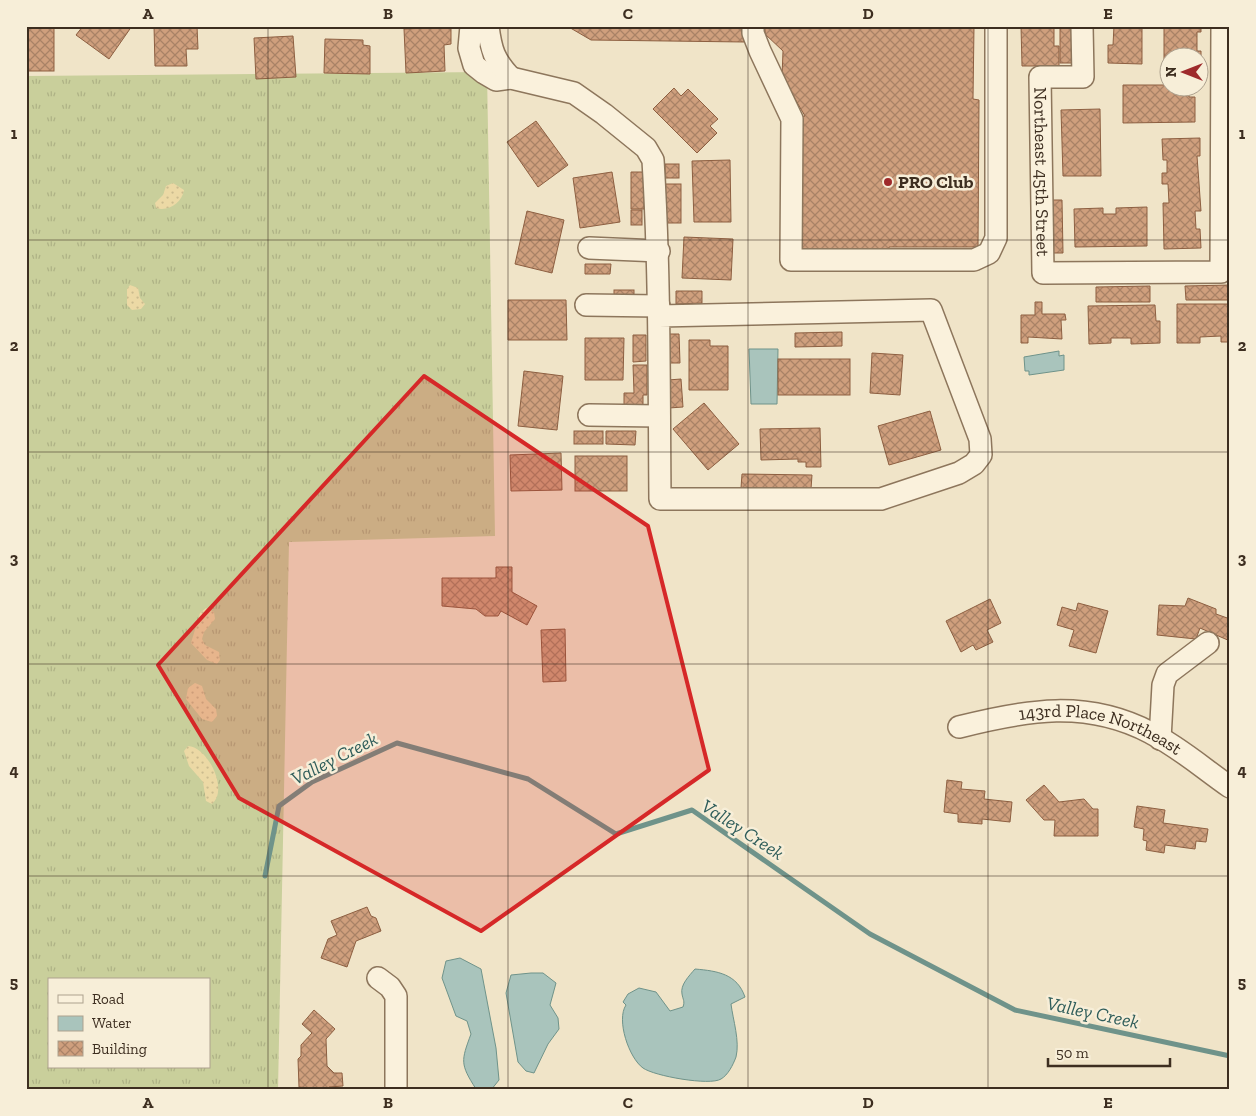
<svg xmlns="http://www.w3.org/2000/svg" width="1256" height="1116" viewBox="0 0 1256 1116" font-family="'Zilla Slab',serif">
<defs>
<pattern id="grass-tufts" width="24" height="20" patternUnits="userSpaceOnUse" patternTransform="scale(1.25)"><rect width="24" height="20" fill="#c9cf9b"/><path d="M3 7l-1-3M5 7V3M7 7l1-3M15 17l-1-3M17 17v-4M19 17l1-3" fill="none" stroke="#aeb285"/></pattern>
<pattern id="sand-dots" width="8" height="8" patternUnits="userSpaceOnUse" patternTransform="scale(1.25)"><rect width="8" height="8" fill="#ecd9a5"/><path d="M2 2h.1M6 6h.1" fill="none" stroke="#cbbb8e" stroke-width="1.8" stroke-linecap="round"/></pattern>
<pattern id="building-cross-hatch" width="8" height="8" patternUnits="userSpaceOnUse" patternTransform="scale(1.25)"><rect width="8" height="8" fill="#cf9f7d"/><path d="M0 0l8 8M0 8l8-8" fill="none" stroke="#a98266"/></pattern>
</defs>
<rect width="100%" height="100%" fill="#f0e4c8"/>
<path fill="url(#grass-tufts)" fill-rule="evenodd" d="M487,72L495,536L289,542L278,1090H26V76ZM49,980H209V1067H49Z"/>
<g fill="url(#sand-dots)">
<path d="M173,183L184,190C182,203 168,212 156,208L155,203L163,195L166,186Z"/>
<path d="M130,285L138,288L140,298L145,304L141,309L132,310L127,305V289Z"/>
<path d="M206,608L214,612L215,619L204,632L202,639L205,645L219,652L220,660L217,664L207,660L191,643L200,613Z"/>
<path d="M195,683L202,686L206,699L216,709L217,716L212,722L202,719L186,699L188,688Z"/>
<path d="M188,746C208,747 229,790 212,804L206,801L203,782L189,766L184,751Z"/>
</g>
<g fill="#a9c4bc" stroke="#6f938a">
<path d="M749,349H778L777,404H751Z"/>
<path d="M1059,351V356L1064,355V370L1029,375V371H1025L1024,357Z"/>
<path d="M460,958L481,969L496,1048L499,1080L491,1090L476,1089C460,1064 461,1061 471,1034L467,1021L456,1016L442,978L446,961Z"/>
<path d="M695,969C718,971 737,974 745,997L731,1004C733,1020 740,1041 736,1057C733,1065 728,1075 721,1079C710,1086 654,1076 643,1068C629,1058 616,1020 626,1005L623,1002L628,994L639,988L656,992L670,1011L683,1007C685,1001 683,1000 682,994C680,985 689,976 695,969Z"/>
<path d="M531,973H543L556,983L550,1005L558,1018L559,1029L548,1044L534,1073L526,1071L518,1062L506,993L511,975Z"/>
</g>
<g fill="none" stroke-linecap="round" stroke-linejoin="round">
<path stroke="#6f938a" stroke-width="5" d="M265,876L279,806L312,782L397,743L528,779L616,834L692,810L870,934L1015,1010L1230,1056"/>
</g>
<g fill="url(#building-cross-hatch)" stroke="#8d5f41">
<rect x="26" y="26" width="28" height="45"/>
<path d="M83,26H132L109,59L76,35Z"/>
<path d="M154,26H197L198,49H186L187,66H155Z"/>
<path d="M567,26H744V42L591,40Z"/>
<path d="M765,26H974L973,99L979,100L978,247H889V250L799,249L798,117L805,116L782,77L783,51L765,34Z"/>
<path d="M1021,26H1059V28H1054V46H1059V66H1022Z"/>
<rect x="1060" y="26" width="15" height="37"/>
<path d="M1114,26H1142V64L1108,63V45H1113Z"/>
<path d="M1164,26H1201V32H1197V51H1201V70H1198V58H1168V70H1164Z"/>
<path d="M451,27V44L444,45L445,71L406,73L404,29Z"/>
<path d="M293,36L296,77L256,79L254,38Z"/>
<path d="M325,39L363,40V45L370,46V74L324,73Z"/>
<path d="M1123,85H1168V88H1189V97H1195V122L1123,123Z"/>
<path d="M674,88L681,96L688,89L718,119L710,126L717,133L697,153L653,109Z"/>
<path d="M1100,109L1101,176H1063L1061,110Z"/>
<path d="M536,121L568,165L538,187L507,142Z"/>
<path d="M1200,138V156H1197L1201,211H1195L1196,229H1200L1201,248L1164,249L1163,203H1169L1168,184H1162V173H1167V160H1163L1162,139Z"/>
<path d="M730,160L731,222H694L692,161Z"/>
<rect x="665" y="164" width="14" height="14"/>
<path d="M612,172L620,222L580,228L573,178Z"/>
<path d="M631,172H645L644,209H631Z"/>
<rect x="664" y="184" width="17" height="39"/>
<path d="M1048,200H1062L1063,253H1049Z"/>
<path d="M1147,207V246L1075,247L1074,209L1103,208V214H1116V208Z"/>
<rect x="631" y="210" width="11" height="15"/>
<path d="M527,211L564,220L552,273L515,264Z"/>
<path d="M684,237L733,239L731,280L682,278Z"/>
<path d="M585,264H611L610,274H585Z"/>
<path d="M1230,285V300H1186L1185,286Z"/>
<path d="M1150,286V302H1096V287Z"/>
<rect x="614" y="290" width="20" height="8"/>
<path d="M676,291H702V303L676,304Z"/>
<path d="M508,300H566L567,340H508Z"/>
<path d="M1035,302H1042V314H1065L1066,320H1061L1062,339L1028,337V343H1021V315H1035Z"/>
<path d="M1177,304H1230V342H1221V336L1200,337V343H1177Z"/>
<path d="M1155,305L1156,321H1160V343L1131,344V338H1111V343L1089,344L1088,306Z"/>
<path d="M842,332V346L795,347V333Z"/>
<path d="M666,334H679L680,363H667Z"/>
<path d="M633,335H646V361L633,362Z"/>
<path d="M585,338H624L623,380H585Z"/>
<path d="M689,340H710V346H728V390H689Z"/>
<path d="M872,353L903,355L900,395L870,393Z"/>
<rect x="778" y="359" width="72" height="36"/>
<path d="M633,365H647V395H643V408L624,409V393H634Z"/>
<path d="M524,371L563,376L557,430L518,426Z"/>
<path d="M681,379L683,407L669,408L668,380Z"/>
<path d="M704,403L739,444L708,470L673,429Z"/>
<path d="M930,411L941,450L889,465L878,426Z"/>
<path d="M820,428L821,467H806V462H798V459L761,460L760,429Z"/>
<rect x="574" y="431" width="29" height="13"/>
<path d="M606,431H636L635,445L606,444Z"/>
<path d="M561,453L562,490L511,491L510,455Z"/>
<rect x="575" y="456" width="52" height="35"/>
<path d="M742,474L812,475L811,489L741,488Z"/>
<path d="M496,567H512V592L537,606L527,625L501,611L498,616H485L476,609L442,606V578H496Z"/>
<path d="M1188,598L1216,609V614L1230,619V641L1200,628L1196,639L1157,635L1159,605L1185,606Z"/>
<path d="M990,599L1001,623L987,630L993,642L976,650L973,645L961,652L946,621Z"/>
<path d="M1078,603L1108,611L1096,653L1069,646L1074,630L1057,625L1062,607L1076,611Z"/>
<path d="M565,629L566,681L543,682L541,630Z"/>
<path d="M947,780L962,782L961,789L985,791L984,799L1012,802L1010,822L982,819V824L958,822V814L944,812Z"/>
<path d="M1044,785L1059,802L1084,799L1093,809H1098V836H1054L1055,820H1044L1026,800Z"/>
<path d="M1137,806L1165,810L1163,823L1208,829L1206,842L1196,841L1195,849L1165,845L1164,853L1146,850L1147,841L1143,840L1144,829L1134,827Z"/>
<path d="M367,907L371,916L376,918L381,931L356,941L347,967L321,958L328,939L337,935L331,921Z"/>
<path d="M314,1010L335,1029L326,1039L327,1066L334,1073H342L343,1086L329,1087V1090L299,1087L298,1059L301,1056V1045L312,1033L302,1024Z"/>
</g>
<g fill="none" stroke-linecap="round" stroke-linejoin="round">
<defs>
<g id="minor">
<path d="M471,26L469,48L474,65L484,73L496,80L511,78L574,93L604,114L646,148L653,160C660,273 659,386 660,499H881L959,473L974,464L981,455L980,439L931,310L659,316"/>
<path d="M488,26C491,50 494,60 511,78"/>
<path d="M753,26V33L760,51L792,119L791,260H974L989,253L996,238V26"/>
<path id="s1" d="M1082,26L1083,77H1040L1043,273L1221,272L1222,26"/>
<path d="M589,248L659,251"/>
<path d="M586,305L659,306"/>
<path d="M589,415L659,416"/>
<path id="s2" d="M959,727C1026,710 1087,699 1151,733C1179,747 1204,769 1230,787"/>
<path d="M1160,739L1163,685L1167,674L1208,643"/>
<path d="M378,978L390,987L396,996V1090"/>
</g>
</defs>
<use href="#minor" stroke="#8d765c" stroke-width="24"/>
<use href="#minor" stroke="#faf1dc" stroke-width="21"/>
</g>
<path fill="#d62828" fill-opacity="0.2" stroke="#d62828" stroke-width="4" stroke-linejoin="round" d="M424,376L648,526L709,770L481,931L239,798L158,665Z"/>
<path fill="none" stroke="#3d2e20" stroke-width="1" stroke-opacity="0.55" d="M268,26V1090M508,26V1090M748,26V1090M988,26V1090M26,240H1230M26,452H1230M26,664H1230M26,876H1230"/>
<circle fill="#9e2a2b" stroke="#f7eed8" stroke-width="2" cx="888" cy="182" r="5"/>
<g text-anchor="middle" stroke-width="5" stroke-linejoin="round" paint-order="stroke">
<g font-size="18" fill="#3d2e20" stroke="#f7eed8">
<text dy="6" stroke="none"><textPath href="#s1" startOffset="189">Northeast 45th Street</textPath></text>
<text dy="6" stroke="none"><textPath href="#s2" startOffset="146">143rd Place Northeast</textPath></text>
</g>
<g font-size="18" font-weight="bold" fill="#3d2e20" stroke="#f7eed8" text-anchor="start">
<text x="898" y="188">PRO Club</text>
</g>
<g font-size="19" font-style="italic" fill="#2f5d5a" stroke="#f7eed8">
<text transform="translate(334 758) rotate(-27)" y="7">Valley Creek</text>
<text transform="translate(743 829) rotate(33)" y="7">Valley Creek</text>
<text transform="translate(1093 1012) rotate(12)" y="7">Valley Creek</text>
</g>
</g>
<rect width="1256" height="1116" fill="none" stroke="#f7eed8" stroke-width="55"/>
<rect x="48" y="978" width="162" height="90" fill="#f7eed8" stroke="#ada18e"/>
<rect x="58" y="995" width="25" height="8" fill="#faf1dc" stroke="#ada18e"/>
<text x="92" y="1004" font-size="15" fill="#3d2e20">Road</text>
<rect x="58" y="1016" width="25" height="15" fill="#a9c4bc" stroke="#ada18e"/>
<text x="92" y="1028" font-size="15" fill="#3d2e20">Water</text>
<rect x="58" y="1041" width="25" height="15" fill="url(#building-cross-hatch)" stroke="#ada18e"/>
<text x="92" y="1054" font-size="15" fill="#3d2e20">Building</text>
<g transform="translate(1184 72) rotate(270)"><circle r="24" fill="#f7eed8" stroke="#ada18e"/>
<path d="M0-4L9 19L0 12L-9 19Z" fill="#9e2a2b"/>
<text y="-8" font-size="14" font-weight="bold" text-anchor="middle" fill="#3d2e20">N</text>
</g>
<path d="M1048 1058v8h122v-8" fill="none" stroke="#3d2e20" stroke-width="2.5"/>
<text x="1056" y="1058" font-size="15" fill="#3d2e20" stroke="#f7eed8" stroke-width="4" paint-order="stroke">50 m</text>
<rect x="28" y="28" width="1200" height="1060" fill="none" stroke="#3d2e20" stroke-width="2"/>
<g font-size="16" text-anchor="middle" font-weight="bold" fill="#3d2e20">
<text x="148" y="19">A</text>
<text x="388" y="19">B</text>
<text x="628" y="19">C</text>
<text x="868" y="19">D</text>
<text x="1108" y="19">E</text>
<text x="14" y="139">1</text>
<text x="1242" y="139">1</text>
<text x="14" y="351">2</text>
<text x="1242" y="351">2</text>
<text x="14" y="564">3</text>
<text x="1242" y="564">3</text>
<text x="14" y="776">4</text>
<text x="1242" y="776">4</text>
<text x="14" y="988">5</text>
<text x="1242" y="988">5</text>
<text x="148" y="1108">A</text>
<text x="388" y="1108">B</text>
<text x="628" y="1108">C</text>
<text x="868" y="1108">D</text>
<text x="1108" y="1108">E</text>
</g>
</svg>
